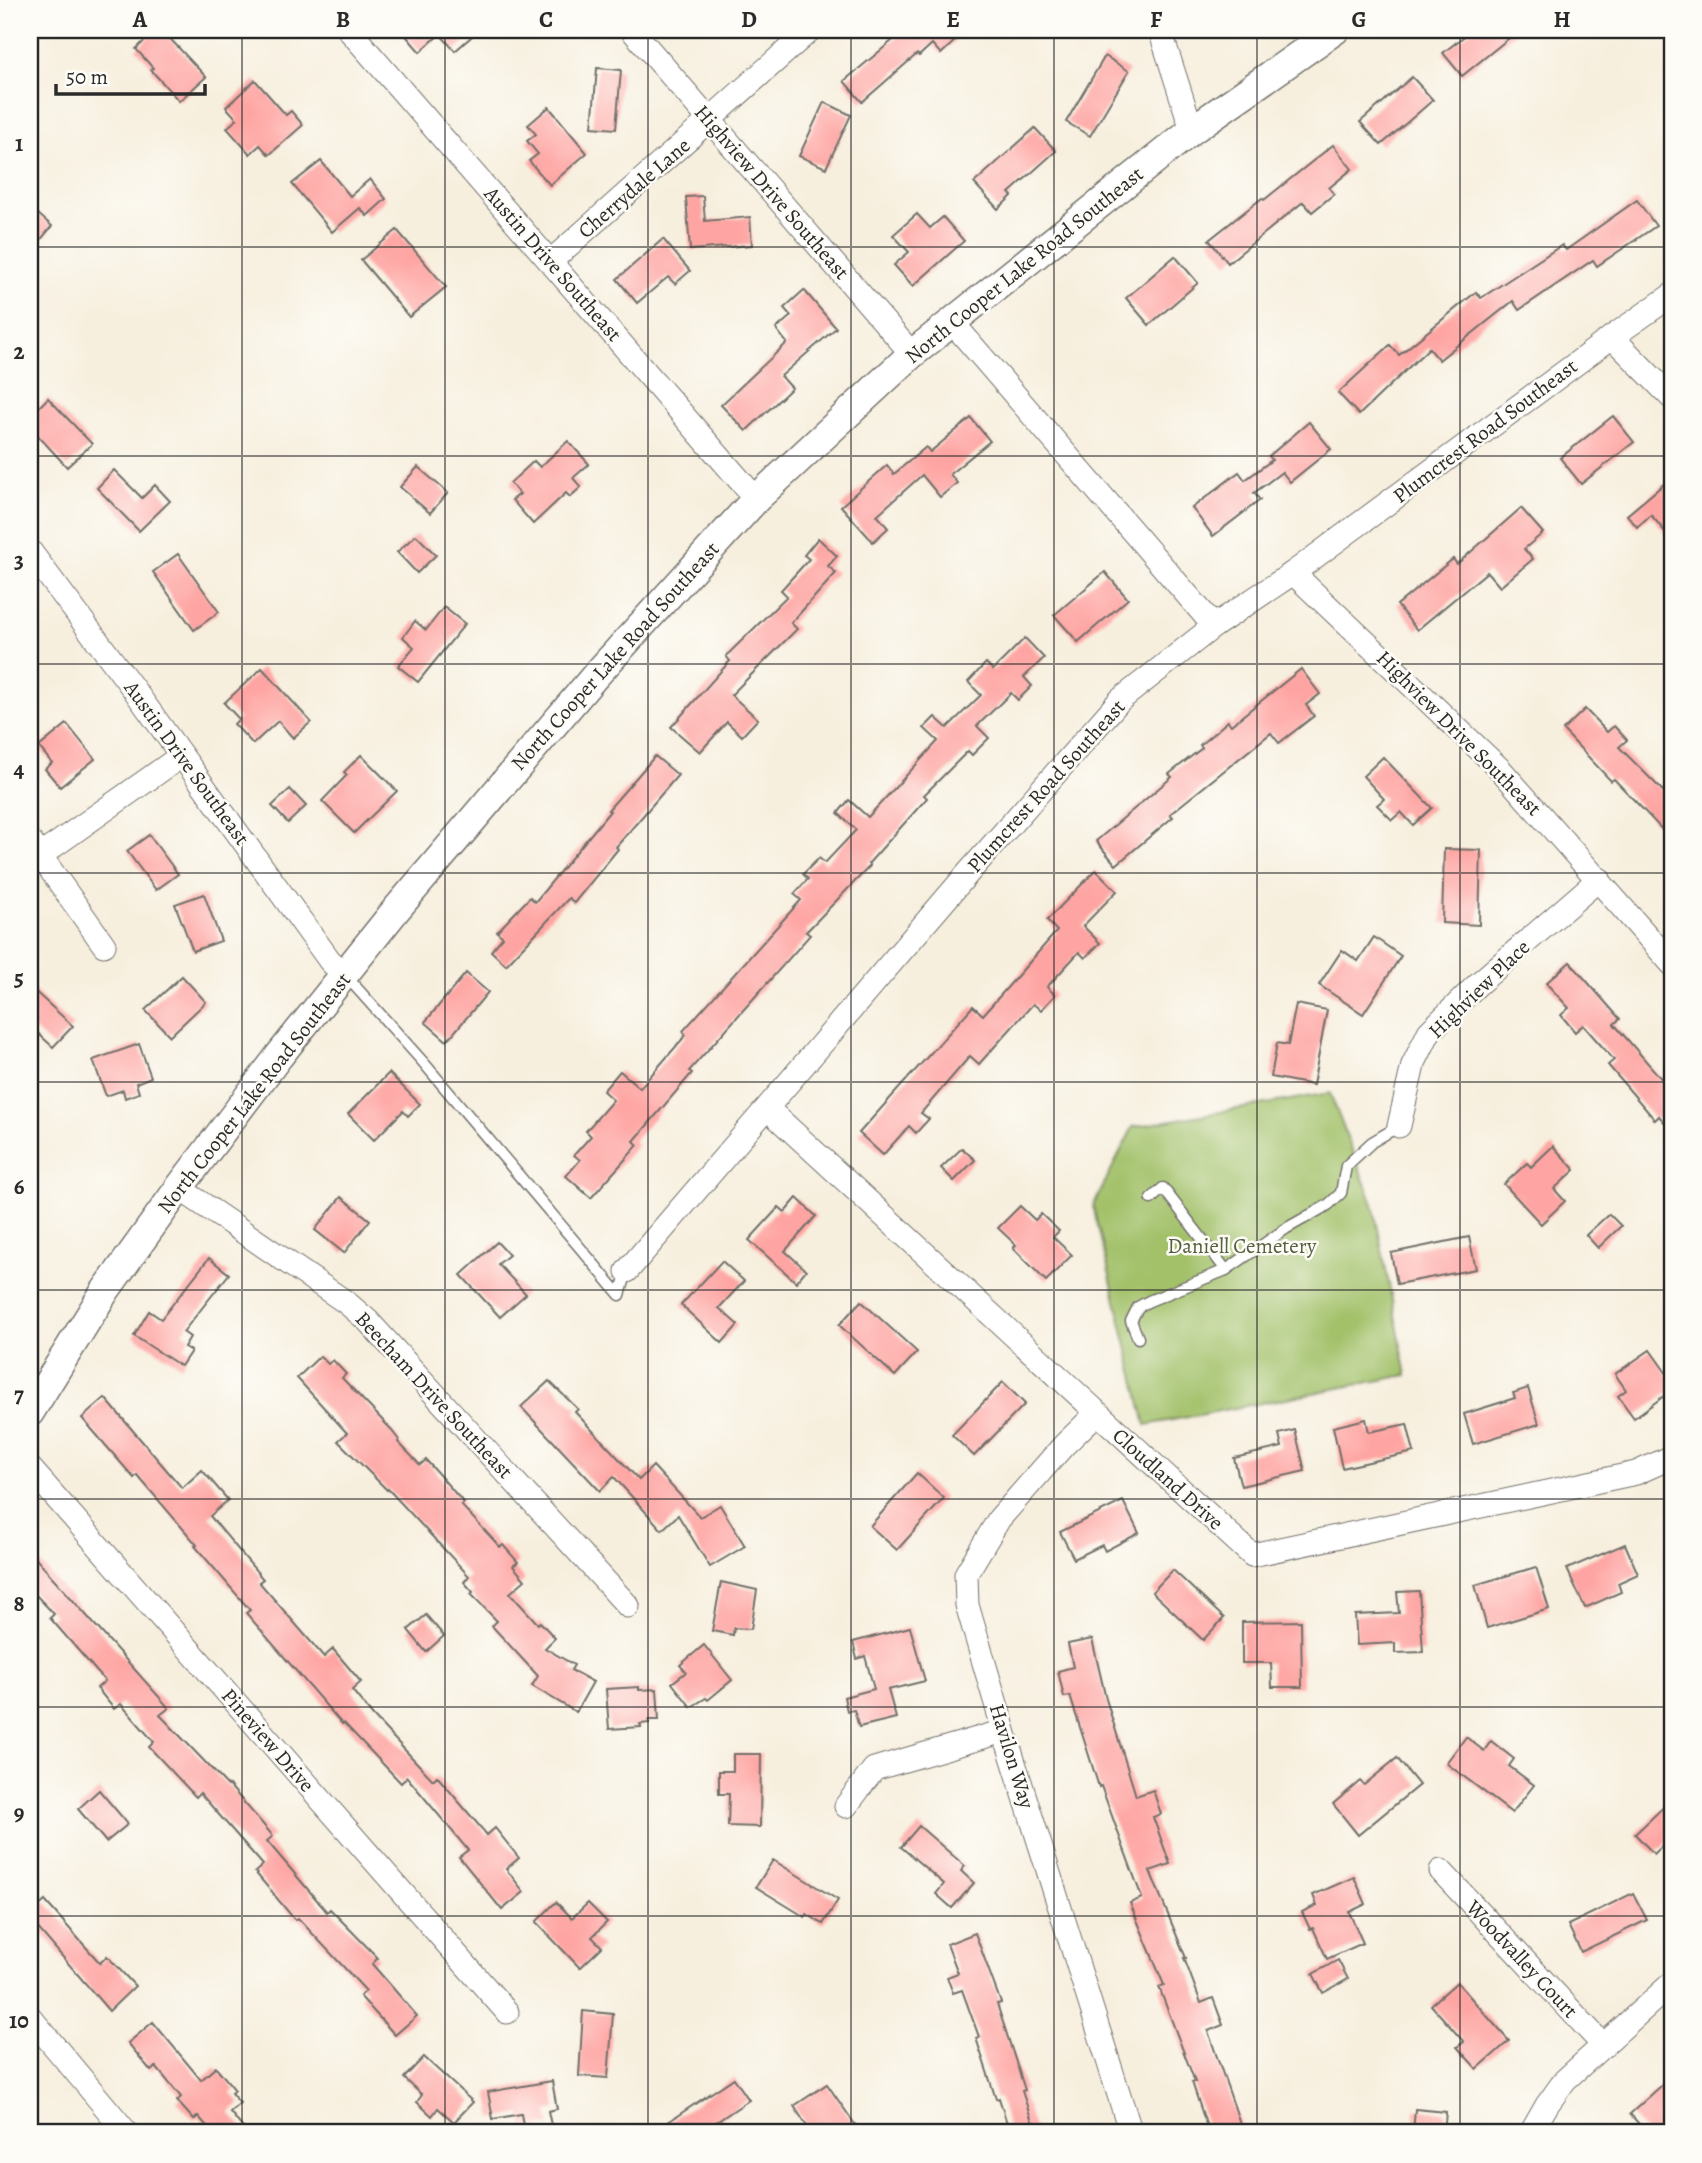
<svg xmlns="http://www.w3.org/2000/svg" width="1702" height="2163" viewBox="0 0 1702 2163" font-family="Alegreya,serif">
<rect width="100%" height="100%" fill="#fdfcf7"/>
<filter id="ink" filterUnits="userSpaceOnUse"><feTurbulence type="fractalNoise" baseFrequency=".0143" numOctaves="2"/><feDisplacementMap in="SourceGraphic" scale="14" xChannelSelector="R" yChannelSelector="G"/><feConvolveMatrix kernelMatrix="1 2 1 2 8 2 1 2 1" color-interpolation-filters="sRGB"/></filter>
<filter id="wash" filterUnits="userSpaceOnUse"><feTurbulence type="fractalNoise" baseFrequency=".00686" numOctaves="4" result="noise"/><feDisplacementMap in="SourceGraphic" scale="28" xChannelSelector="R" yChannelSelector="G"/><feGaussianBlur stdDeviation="1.57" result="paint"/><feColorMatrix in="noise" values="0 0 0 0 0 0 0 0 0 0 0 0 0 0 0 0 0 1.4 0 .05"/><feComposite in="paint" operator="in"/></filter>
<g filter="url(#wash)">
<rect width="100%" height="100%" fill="#f7efde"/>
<path fill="#a2c169" stroke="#66764a" stroke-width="2" d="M1330,1093L1373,1204L1407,1375L1146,1425L1093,1206L1133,1127Z"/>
<g id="blocks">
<g fill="#fea5a3">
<path d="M156,30H162L206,77L179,101L151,70L153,68L136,49Z"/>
<path d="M401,30H479L455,51L440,34L420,52Z"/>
<path d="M905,30H948L957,39L941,54L932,44L919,56L917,54L862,102L844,81Z"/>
<path d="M1472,30H1519L1462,76L1443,53Z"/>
<path d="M1105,56L1129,71L1090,136L1066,122Z"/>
<path d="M597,68L621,70L616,129L592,127Z"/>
<path d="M1412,77L1433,100L1381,145L1360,122Z"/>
<path d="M255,80L286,115L291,111L303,125L269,155L260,145L250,154L227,128L237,119L226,107Z"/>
<path d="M824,102L851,115L826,168L799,156Z"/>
<path d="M549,107L587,153L550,185L529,161L538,154L527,141L536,134L528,125Z"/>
<path d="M1035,128L1056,151L1009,193L1012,196L998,209L974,183Z"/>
<path d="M1333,145L1352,169L1329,188L1334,194L1312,212L1303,202L1228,263L1209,240L1262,198L1264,200Z"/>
<path d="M321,161L350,196L370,179L386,199L367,216L360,208L332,232L292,184Z"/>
<path d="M703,196L705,221L750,217L752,245L690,250L686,197Z"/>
<path d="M1637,200L1656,226L1597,266L1593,260L1519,310L1513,301L1439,360L1429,348L1359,415L1338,393L1390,345L1399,355L1476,292L1481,298L1562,245L1566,250Z"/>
<path d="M30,207L52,226L30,253Z"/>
<path d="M917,214L930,228L943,217L964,241L913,286L894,265L909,252L893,235Z"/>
<path d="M397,230L446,287L409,317L361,260Z"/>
<path d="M663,239L690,271L675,284L668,277L637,303L617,279Z"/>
<path d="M1175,256L1198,283L1149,325L1126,298Z"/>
<path d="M804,290L836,328L781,376L792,388L746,431L721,405L787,343L776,329L791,316L784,308Z"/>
<path d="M48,398L92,444L67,467L30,427V416Z"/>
<path d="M1613,416L1634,442L1581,484L1560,458Z"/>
<path d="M971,418L990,441L950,474L957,483L940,497L922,475L877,515L888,528L873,542L841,506L887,465L894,474L926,447L930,452Z"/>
<path d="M1309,422L1331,449L1290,482L1282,472L1254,493L1260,500L1213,536L1192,508L1239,472L1245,480L1272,460L1269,456Z"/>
<path d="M568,441L589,464L573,478L581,487L570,497L566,493L533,524L512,500L520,494L510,483L534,461L540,467Z"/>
<path d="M418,467L448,493L430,513L400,487Z"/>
<path d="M114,470L142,498L155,485L170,501L139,531L97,488Z"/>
<path d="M1664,484L1672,494V540L1651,515L1637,527L1627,515Z"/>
<path d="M1521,508L1543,533L1524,549L1533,559L1500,587L1487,572L1417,630L1397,605L1453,559L1457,564Z"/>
<path d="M416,535L436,555L417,573L397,552Z"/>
<path d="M818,538L837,556L828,566L836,573L791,623L797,629L731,695L758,719L742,736L727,722L700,752L671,727L730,661L726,656L787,596L781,590L809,559L804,555Z"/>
<path d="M178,554L219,612L194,630L153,572Z"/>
<path d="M1105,572L1128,599L1078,642L1054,615Z"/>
<path d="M444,607L465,624L418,682L398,666L414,647L403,637L415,621L426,630Z"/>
<path d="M1025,638L1044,658L1024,677L1032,686L1018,700L1011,693L977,726L989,738L972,755L968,751L924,795L927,798L868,864L870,866L806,932L810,935L689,1071L692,1073L634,1141L638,1145L591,1198L566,1176L580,1160L574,1155L591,1136L586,1131L613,1100L603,1091L620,1071L640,1088L686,1035L683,1031L801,900L794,894L808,879L803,874L819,858L825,863L856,830L838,813L849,800L868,817L938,741L924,728L935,717L947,728L981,695L968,682L986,663L993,670Z"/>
<path d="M262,668L311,722L293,738L278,721L253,744L234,724L239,719L224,703Z"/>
<path d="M1301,669L1320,694L1306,705L1314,716L1279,743L1271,733L1170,814L1173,817L1116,865L1096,841L1172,777L1169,774L1202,748L1200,745L1228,721L1231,725Z"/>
<path d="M1585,709L1607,732L1614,726L1627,740L1619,747L1663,791L1672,782V840L1614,779L1611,781L1563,730Z"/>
<path d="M67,724L95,759L60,787L45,769L52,763L39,747Z"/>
<path d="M361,755L397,791L354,833L322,801L347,775L344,772Z"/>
<path d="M655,756L678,775L616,847L618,849L574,903L569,898L506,965L491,951L503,937L497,932L530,897L535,902L610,811L608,810Z"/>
<path d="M1383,757L1432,808L1413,825L1401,812L1392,820L1377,805L1384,799L1363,776Z"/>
<path d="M290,789L306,806L288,823L272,806Z"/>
<path d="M149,835L178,874L156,890L127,851Z"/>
<path d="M1444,849L1481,850L1479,925L1442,923Z"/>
<path d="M1096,870L1117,891L1083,926L1100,943L1085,958L1079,952L1047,987L1055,995L1041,1010L1033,1004L979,1064L970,1056L921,1113L929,1119L916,1133L909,1126L883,1155L859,1133L973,1006L983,1015L1057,931L1047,920Z"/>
<path d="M204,894L221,941L193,951L175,904Z"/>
<path d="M1374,937L1401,956L1363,1014L1319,985L1342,950L1358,961Z"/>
<path d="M1570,962L1620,1019L1614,1024L1672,1091V1131L1659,1116L1655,1120L1608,1065L1614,1060L1583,1025L1575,1032L1561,1015L1569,1008L1546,983Z"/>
<path d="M466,973L488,992L447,1041L425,1022Z"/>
<path d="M182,976L206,1002L170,1036L145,1010Z"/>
<path d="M30,987L73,1026L53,1047L30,1026Z"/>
<path d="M1296,1004L1327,1010L1313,1085L1271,1077L1277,1043L1288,1045Z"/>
<path d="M139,1044L151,1077L136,1083L139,1093L125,1098L123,1090L106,1096L93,1060Z"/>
<path d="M389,1073L420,1104L408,1116L403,1111L374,1140L348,1114Z"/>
<path d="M1553,1146L1575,1170L1554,1189L1565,1201L1541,1224L1504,1184L1527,1163L1531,1167Z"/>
<path d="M962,1148L975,1160L954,1181L941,1168Z"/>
<path d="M341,1197L370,1220L344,1253L315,1230Z"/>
<path d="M797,1198L816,1216L785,1251L806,1270L796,1282L749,1240L779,1207L785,1212Z"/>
<path d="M1020,1206L1035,1220L1041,1214L1059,1231L1053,1237L1072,1255L1046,1281L1013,1248L1016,1245L998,1228Z"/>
<path d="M1609,1214L1621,1226L1598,1248L1586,1235Z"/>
<path d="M1469,1237L1476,1269L1397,1284L1391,1253Z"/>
<path d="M497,1242L509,1255L498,1264L526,1294L500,1317L461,1275Z"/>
<path d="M209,1258L229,1274L183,1332L190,1337L184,1347L191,1351L181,1366L134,1336L149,1311L161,1319Z"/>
<path d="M722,1261L744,1281L719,1308L738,1325L722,1343L681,1305Z"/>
<path d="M861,1301L917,1352L895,1376L839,1325Z"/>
<path d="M1650,1350L1672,1381V1390L1634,1418L1618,1396L1626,1390L1615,1374Z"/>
<path d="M320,1356L328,1364L333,1360L346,1374L342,1378L388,1426L399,1440L398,1442L420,1465L426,1460L464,1503L461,1505L500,1547L503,1545L518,1562L513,1566L525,1580L510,1593L538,1624L540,1622L555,1638L545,1648L574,1665L571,1670L593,1682L576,1712L532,1686L538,1676L492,1626L497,1621L471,1594L473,1592L464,1582L469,1576L388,1489L387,1490L338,1441L347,1433L297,1378Z"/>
<path d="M549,1381L578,1409L575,1412L639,1480L653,1466L700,1517L720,1505L745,1546L710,1567L678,1515L662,1530L614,1477L600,1491L521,1407Z"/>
<path d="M1003,1382L1025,1404L974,1456L952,1435Z"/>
<path d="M1528,1388L1539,1424L1473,1444L1464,1414L1515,1398L1513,1393Z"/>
<path d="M105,1398L182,1488L202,1470L228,1500L210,1516L263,1579L259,1582L324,1657L333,1649L361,1682L352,1690L373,1716L433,1780L437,1776L487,1835L495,1828L519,1858L506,1869L524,1892L502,1910L459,1857L468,1850L407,1777L401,1783L344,1723L342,1724L246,1613L250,1610L195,1546L197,1545L137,1475L134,1478L82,1418Z"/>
<path d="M1366,1419L1369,1432L1407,1424L1414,1452L1342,1468L1333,1427Z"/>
<path d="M1295,1430L1305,1471L1241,1486L1234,1458L1282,1447L1279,1434Z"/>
<path d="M917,1473L944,1498L897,1550L870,1526Z"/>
<path d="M1123,1501L1139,1533L1105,1551L1102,1545L1074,1559L1060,1532Z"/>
<path d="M1625,1544L1638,1574L1618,1583L1621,1592L1585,1608L1567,1569Z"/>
<path d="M30,1552L169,1708L160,1715L228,1786L229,1785L273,1836L267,1841L327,1912L330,1909L378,1958L372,1964L417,2016L395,2035L360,1996L366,1991L298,1918L295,1920L255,1872L263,1865L200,1793L196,1797L149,1747L154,1742L121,1704L114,1709L97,1688L105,1681L50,1618L54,1614L30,1589Z"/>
<path d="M1536,1567L1549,1609L1487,1628L1475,1585Z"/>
<path d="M1173,1570L1224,1618L1203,1640L1152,1592Z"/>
<path d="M721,1582L757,1590L751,1629L734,1628L733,1635L712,1631Z"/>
<path d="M1419,1591L1423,1652L1395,1653V1643L1357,1645L1355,1615L1399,1613L1397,1592Z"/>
<path d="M426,1615L444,1636L426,1652L408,1630Z"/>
<path d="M1301,1621L1302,1687H1272L1271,1663H1242V1622Z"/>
<path d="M910,1627L925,1681L888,1690L896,1718L859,1727L854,1710L847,1711L844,1697L874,1689L865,1656L857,1659L853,1642Z"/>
<path d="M1092,1639L1106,1699L1136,1796L1153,1790L1161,1814L1153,1817L1170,1864L1150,1871L1186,1958H1184L1201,2003L1213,1998L1223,2025L1208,2031L1241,2126L1220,2133H1209L1192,2082H1195L1159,1987L1164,1985L1130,1903L1142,1898L1101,1786L1099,1787L1070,1696L1064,1697L1058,1671L1073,1667L1068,1644Z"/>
<path d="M704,1645L732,1680L708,1700L706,1698L691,1707L672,1683L686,1672L680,1665Z"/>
<path d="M639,1687V1690L657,1689L659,1720H649V1723L640,1724L641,1727L609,1729L606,1689Z"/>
<path d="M1466,1737L1484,1751L1491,1741L1514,1759L1509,1766L1534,1785L1512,1813L1446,1763Z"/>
<path d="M733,1754H761L760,1827L728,1826L729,1794H719V1771H733Z"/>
<path d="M1397,1758L1419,1785L1358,1835L1333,1804L1360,1781L1364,1785Z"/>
<path d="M99,1790L128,1824L106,1842L78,1809Z"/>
<path d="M1672,1799V1837L1654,1854L1635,1834Z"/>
<path d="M919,1826L965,1866L961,1871L974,1883L952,1908L936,1894L944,1884L901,1847Z"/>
<path d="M773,1860L838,1900L823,1924L807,1914L805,1917L756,1887Z"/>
<path d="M1354,1877L1366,1904L1349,1912L1363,1943L1327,1959L1313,1928L1310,1929L1302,1912L1317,1905L1313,1895Z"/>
<path d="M1633,1893L1647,1920L1581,1952L1568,1925Z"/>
<path d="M45,1901L100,1963L107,1956L135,1986L109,2011L30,1919V1914Z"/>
<path d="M556,1902L572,1918L588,1903L607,1922L592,1937L602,1947L580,1968L536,1922Z"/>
<path d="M975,1933L1001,2003L997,2004L1025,2090L1022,2091L1036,2133H1010L999,2098L996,2099L976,2038L979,2037L962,1990L953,1993L947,1977L958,1973L947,1944Z"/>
<path d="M1338,1960L1348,1979L1323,1993L1313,1974Z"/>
<path d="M1457,1982L1509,2041L1477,2069L1457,2047L1464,2042L1431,2005Z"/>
<path d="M583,2011L613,2014L608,2078L579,2076Z"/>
<path d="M153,2022L201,2080L216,2067L235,2090L231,2093L240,2103L230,2112L247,2133H213L198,2116L194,2120L177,2101L181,2097L156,2067L151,2071L128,2043Z"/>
<path d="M424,2057L473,2102L454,2122L438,2108L432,2116L417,2102L422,2095L404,2078Z"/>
<path d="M1672,2076V2133H1647L1630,2114Z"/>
<path d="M734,2078L749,2100L700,2133H675L668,2122Z"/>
<path d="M552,2081L557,2109L548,2111L551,2125L524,2130L521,2114L493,2119L488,2092Z"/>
<path d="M827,2084L861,2133H821L817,2127L810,2131L794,2106Z"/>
<path d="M1415,2109L1446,2112L1444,2133H1413Z"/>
</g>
</g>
</g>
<g filter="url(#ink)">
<use href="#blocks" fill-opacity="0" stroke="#72706a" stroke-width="2"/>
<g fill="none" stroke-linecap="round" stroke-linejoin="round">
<defs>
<g id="service">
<path d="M346,976L423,1062L620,1295L627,1271"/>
<path d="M1151,1199L1163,1188L1226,1270"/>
<path d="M1138,1338L1131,1321L1138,1307L1149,1301L1226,1270L1287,1228L1328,1205L1341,1193L1346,1166L1372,1142L1399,1126"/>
</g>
<g id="minor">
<path d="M349,30L756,499"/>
<path d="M632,30L912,354"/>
<path d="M1160,30L1192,130"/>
<path d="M551,261L810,30"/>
<path d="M952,322L1214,626"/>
<path d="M1612,337L1672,398"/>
<path d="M30,551L135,691L330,961L345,975"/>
<path d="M1293,573L1500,769L1672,964"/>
<path d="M30,841L104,945"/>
<path d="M41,855L181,756"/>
<path d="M768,1109L1252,1555L1636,1473L1672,1457"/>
<path d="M1399,1126L1413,1065L1429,1032L1478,984L1599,879"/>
<path d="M179,1188L347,1303L368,1321L628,1606"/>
<path d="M627,1271L969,872L1120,700L1214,626L1293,573L1612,337L1672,295"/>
<path d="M1096,1414L1064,1445L999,1519L966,1574L967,1605L1004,1731L1131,2133"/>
<path d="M30,1468L507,2012"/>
<path d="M846,1806L874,1769L1004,1731"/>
<path d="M1441,1871L1604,2046"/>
<path d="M30,2017L127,2133"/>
<path d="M1531,2133L1547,2105L1565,2080L1672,1983"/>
</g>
<path id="tertiary" d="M30,1412L105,1291L179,1188L279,1056L395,911L595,676L756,499L912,354L1192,130L1335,30"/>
</defs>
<use href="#service" stroke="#72706a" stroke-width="13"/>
<use href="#minor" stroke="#72706a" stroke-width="25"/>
<use href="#tertiary" stroke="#72706a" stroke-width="31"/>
<use href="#service" stroke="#fff" stroke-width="10"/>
<use href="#minor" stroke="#fff" stroke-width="23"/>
<use href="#tertiary" stroke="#fff" stroke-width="28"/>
</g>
</g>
<path fill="none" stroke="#2b2b2b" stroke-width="2" stroke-opacity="0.55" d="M242,30V2133M445,30V2133M648,30V2133M851,30V2133M1054,30V2133M1257,30V2133M1460,30V2133M30,247H1672M30,456H1672M30,664H1672M30,873H1672M30,1082H1672M30,1290H1672M30,1499H1672M30,1707H1672M30,1916H1672"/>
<g text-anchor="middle" stroke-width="5" stroke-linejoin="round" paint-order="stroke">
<g font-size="21" fill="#2b2b2b" stroke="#fdfcf7">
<text transform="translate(634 188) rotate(-41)" y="7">Cherrydale Lane</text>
<text transform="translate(772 192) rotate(49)" y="7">Highview Drive Southeast</text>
<text transform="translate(553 264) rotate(49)" y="7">Austin Drive Southeast</text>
<text transform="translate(1024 265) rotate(-39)" y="7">North Cooper Lake Road Southeast</text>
<text transform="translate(1485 431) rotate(-37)" y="7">Plumcrest Road Southeast</text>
<text transform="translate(615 656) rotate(-48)" y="7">North Cooper Lake Road Southeast</text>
<text transform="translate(1459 733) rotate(45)" y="7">Highview Drive Southeast</text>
<text transform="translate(187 763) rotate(54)" y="7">Austin Drive Southeast</text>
<text transform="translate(1046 786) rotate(-48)" y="7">Plumcrest Road Southeast</text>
<text transform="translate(1479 989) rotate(-44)" y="7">Highview Place</text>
<text transform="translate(254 1093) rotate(-52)" y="7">North Cooper Lake Road Southeast</text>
<text transform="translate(434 1395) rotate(47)" y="7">Beecham Drive Southeast</text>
<text transform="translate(1168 1479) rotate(42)" y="7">Cloudland Drive</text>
<text transform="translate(268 1740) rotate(49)" y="7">Pineview Drive</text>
<text transform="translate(1012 1756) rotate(73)" y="7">Havilon Way</text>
<text transform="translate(1522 1959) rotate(47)" y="7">Woodvalley Court</text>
</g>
<g font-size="21" fill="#556041" stroke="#fdfcf7">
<text x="1242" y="1253">Daniell Cemetery</text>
</g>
</g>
<rect width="1702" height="2163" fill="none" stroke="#fdfcf7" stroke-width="77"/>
<path d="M56 84v10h149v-10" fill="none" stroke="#2b2b2b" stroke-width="3.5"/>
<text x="66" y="84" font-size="21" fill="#2b2b2b" stroke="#fdfcf7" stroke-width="5" paint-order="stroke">50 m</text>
<rect x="38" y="38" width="1626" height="2086" fill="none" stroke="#2b2b2b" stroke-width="2.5"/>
<g font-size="23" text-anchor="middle" font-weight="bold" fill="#2b2b2b">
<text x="140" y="27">A</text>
<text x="343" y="27">B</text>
<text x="546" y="27">C</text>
<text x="749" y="27">D</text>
<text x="953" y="27">E</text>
<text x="1156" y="27">F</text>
<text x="1359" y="27">G</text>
<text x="1562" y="27">H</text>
<text x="19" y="151">1</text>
<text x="19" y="359">2</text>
<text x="19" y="568">3</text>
<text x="19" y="777">4</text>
<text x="19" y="985">5</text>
<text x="19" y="1194">6</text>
<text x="19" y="1402">7</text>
<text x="19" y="1611">8</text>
<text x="19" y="1820">9</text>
<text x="19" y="2028">10</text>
</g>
</svg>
